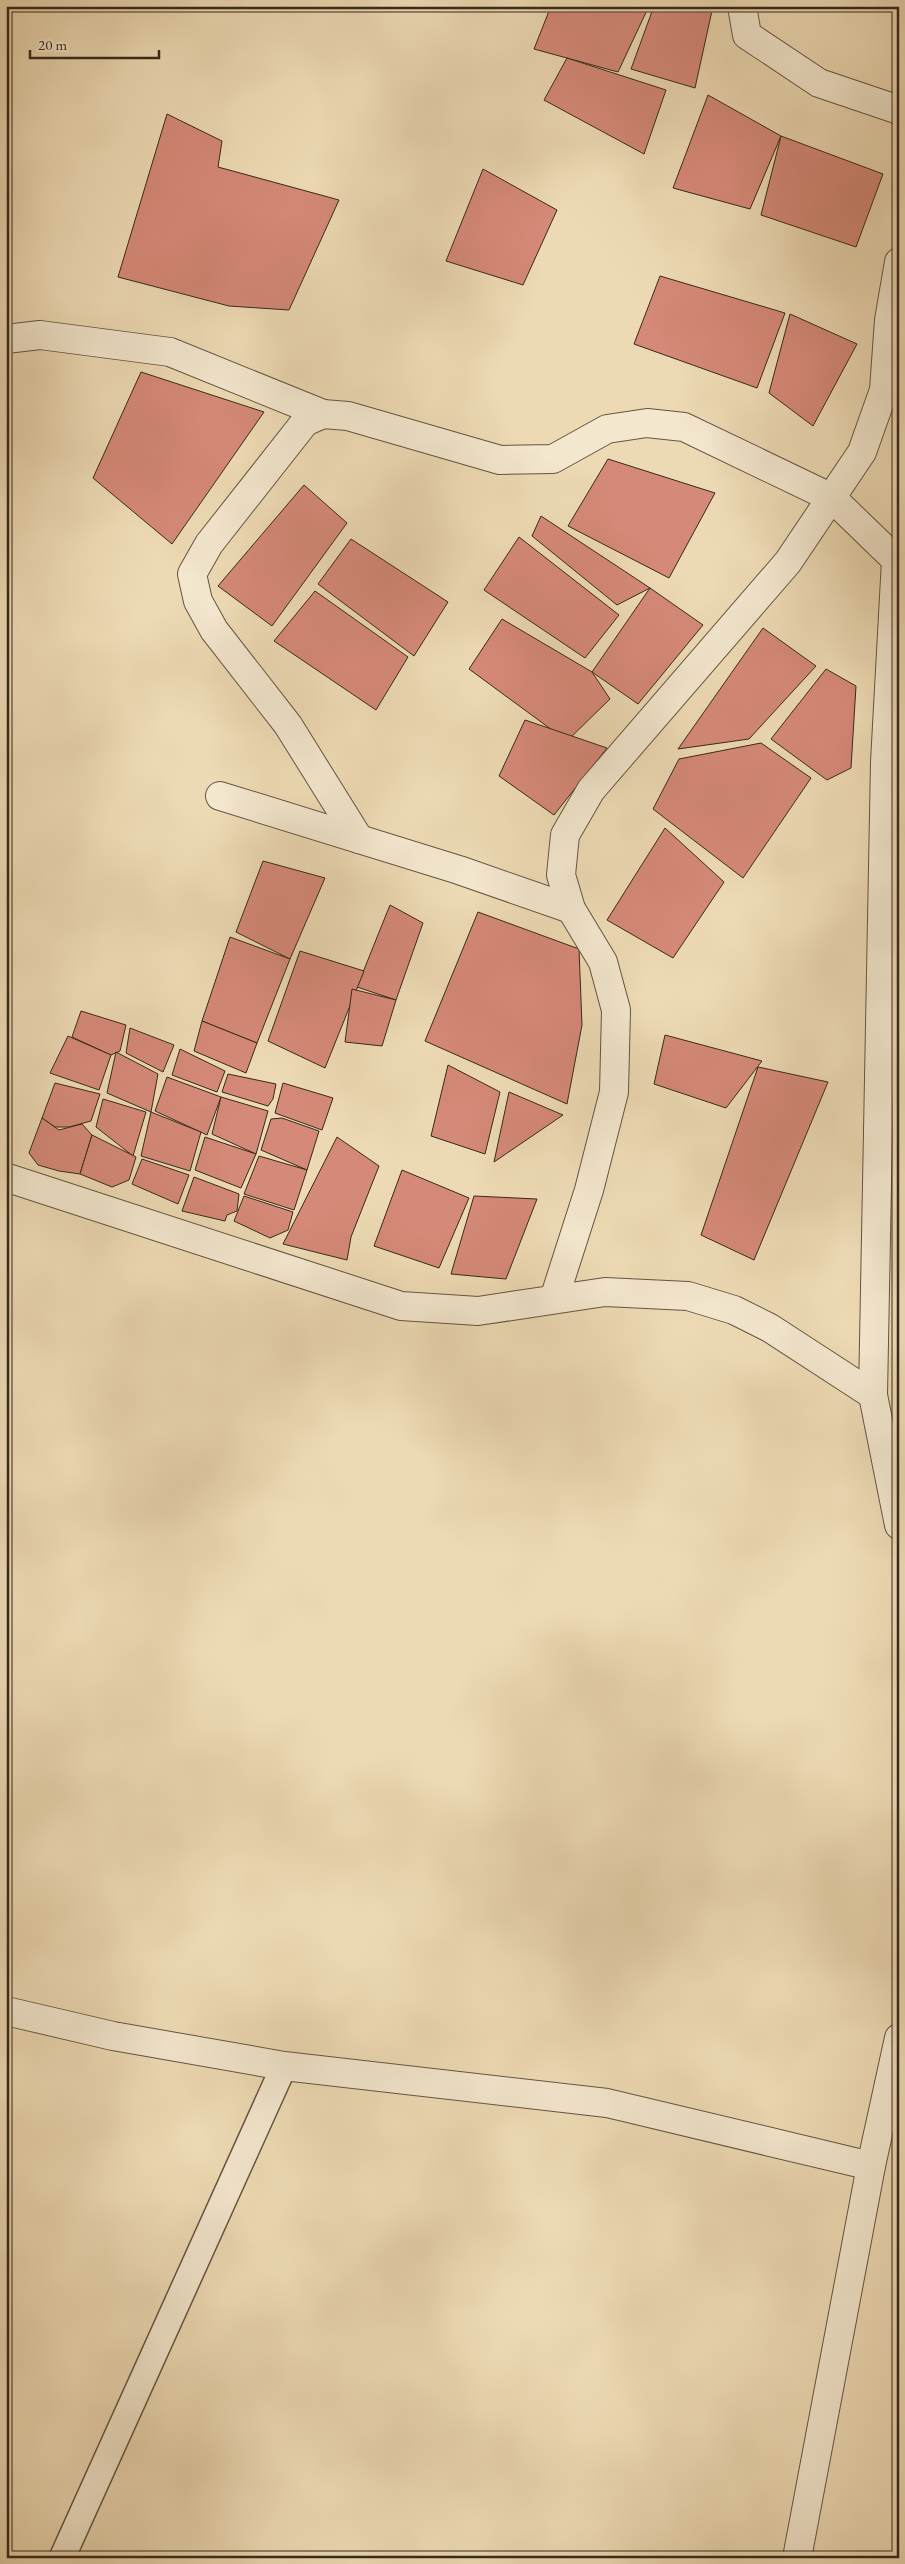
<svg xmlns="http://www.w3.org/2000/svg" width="905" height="2564" viewBox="0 0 905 2564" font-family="'EB Garamond',serif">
<rect width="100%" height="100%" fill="#eddab4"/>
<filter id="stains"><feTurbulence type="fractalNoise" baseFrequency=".004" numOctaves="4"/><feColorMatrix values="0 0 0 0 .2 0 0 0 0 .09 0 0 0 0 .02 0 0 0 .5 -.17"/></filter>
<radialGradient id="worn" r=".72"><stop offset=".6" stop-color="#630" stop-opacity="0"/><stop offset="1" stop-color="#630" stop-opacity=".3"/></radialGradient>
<g fill="#d58978" stroke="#36291a">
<path d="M551,6H649L618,72L534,49Z"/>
<path d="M654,6H713L695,88L631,69Z"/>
<path d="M567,58L666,90L644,154L544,100Z"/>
<path d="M708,95L781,136L750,209L673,188Z"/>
<path d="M167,114L222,141L218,167L339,200L289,310L229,306L118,277Z"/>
<path d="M781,136L883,174L856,247L761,215Z"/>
<path d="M483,169L557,210L523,285L446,261Z"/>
<path d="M660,276L785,313L757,388L634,344Z"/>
<path d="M790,314L857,344L813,426L769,393Z"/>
<path d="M141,372L264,412L172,544L93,478Z"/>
<path d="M608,459L715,493L669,578L568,526Z"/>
<path d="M304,485L347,523L272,626L218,586Z"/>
<path d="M541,516L650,588L617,605L532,536Z"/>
<path d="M519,537L619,615L585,658L484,590Z"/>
<path d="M351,539L448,602L414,656L318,584Z"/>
<path d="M650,588L703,625L638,704L592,672Z"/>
<path d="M315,591L408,657L376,710L274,641Z"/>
<path d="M502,619L592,672L610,699L567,741L469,669Z"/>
<path d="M763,628L816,666L749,739L678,749Z"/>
<path d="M826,669L856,686L851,768L827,780L771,739Z"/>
<path d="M525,720L607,748L554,815L499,776Z"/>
<path d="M761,743L811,778L743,878L653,809L679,759Z"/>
<path d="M665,828L724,882L673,958L607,920Z"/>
<path d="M263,861L325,878L290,959L236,932Z"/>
<path d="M390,905L423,923L396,1000L357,987Z"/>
<path d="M478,912L579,949L582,1025L567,1104L425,1041Z"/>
<path d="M230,937L290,959L257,1043L202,1021Z"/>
<path d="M300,951L364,971L325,1068L268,1041Z"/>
<path d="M352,989L396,1000L382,1046L345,1042Z"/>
<path d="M81,1011L126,1025L120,1051L111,1055L72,1037Z"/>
<path d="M202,1021L257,1043L246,1073L194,1051Z"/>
<path d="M130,1028L174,1045L163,1072L126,1053Z"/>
<path d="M665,1035L762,1061L726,1108L654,1084Z"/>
<path d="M68,1036L111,1055L99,1090L50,1073Z"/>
<path d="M180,1049L225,1071L217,1092L172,1075Z"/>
<path d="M116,1052L158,1074L151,1112L107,1093Z"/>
<path d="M448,1065L500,1092L485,1154L431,1136Z"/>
<path d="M758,1067L828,1082L754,1260L701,1235Z"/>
<path d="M228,1074L276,1084L273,1099L268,1106L222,1092Z"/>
<path d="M167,1077L221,1097L207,1135L155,1111Z"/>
<path d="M55,1083L100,1094L91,1121L69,1127H55L42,1118Z"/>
<path d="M283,1083L333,1098L322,1130L275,1113Z"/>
<path d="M509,1092L563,1115L494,1162Z"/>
<path d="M221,1097L268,1111L256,1154L212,1134Z"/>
<path d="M103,1099L146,1112L133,1156L96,1127Z"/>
<path d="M151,1112L201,1132L190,1171L141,1156Z"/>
<path d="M42,1118L59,1130L82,1124L92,1135L80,1174L59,1171L38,1165L29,1153Z"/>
<path d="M282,1118L319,1131L307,1170L261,1150L271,1119Z"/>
<path d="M92,1135L136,1157L129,1180L112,1187L80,1174Z"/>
<path d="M205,1137L256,1154L241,1188L195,1170Z"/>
<path d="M337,1137L379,1166L351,1237L347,1260L283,1244Z"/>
<path d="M259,1156L307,1170L294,1210L244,1194Z"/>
<path d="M142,1159L189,1175L178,1204L132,1184Z"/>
<path d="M402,1170L469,1198L439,1268L374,1246Z"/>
<path d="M194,1177L239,1194L237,1211L227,1215L225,1221L182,1211Z"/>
<path d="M244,1196L293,1212L288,1230L270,1238L234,1221Z"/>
<path d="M474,1196L537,1199L506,1279L451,1274Z"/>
</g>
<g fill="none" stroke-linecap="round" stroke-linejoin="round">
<defs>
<path id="service" d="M62,2558L284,2066"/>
<g id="minor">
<path d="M742,6L747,35L819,83L899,110"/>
<path d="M6,339L40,335L170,352L323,414"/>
<path d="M899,557L896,560L885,762L873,1395L899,1525"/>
<path d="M220,796L459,870L571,909"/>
<path d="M359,839L288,725L214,630L198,601L192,574L209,544L305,422L323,414L348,416L500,460L553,459L607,429L647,423L684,427L832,498L896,560"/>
<path d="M8,1178L401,1306L478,1311L605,1292L688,1296L734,1310L770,1328L873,1395"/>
<path d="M554,1299L589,1190L614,1092L616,1010L603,962L571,909L561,875L565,835L591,790L788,562L862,452L884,390L889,320L899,262"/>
<path d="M6,2011L113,2036L284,2066L607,2103L871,2166"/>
<path d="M797,2558L871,2166L899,2038"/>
</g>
</defs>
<use href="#service" stroke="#645540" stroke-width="28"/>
<use href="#minor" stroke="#645540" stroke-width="30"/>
<use href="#service" stroke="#f3e7ce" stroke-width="25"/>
<use href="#minor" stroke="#f3e7ce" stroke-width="28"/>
</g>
<rect width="905" height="2564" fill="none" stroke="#eddab4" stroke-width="25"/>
<rect x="8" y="8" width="890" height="2549" fill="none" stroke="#36291a" stroke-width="2.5"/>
<rect x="12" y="12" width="880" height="2539" fill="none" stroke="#36291a"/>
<path d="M30 50v8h129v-8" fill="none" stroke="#36291a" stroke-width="2.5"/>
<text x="38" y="50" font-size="15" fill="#36291a" stroke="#f3e7ce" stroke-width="4" paint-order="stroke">20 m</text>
<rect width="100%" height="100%" filter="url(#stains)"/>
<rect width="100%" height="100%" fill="url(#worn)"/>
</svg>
